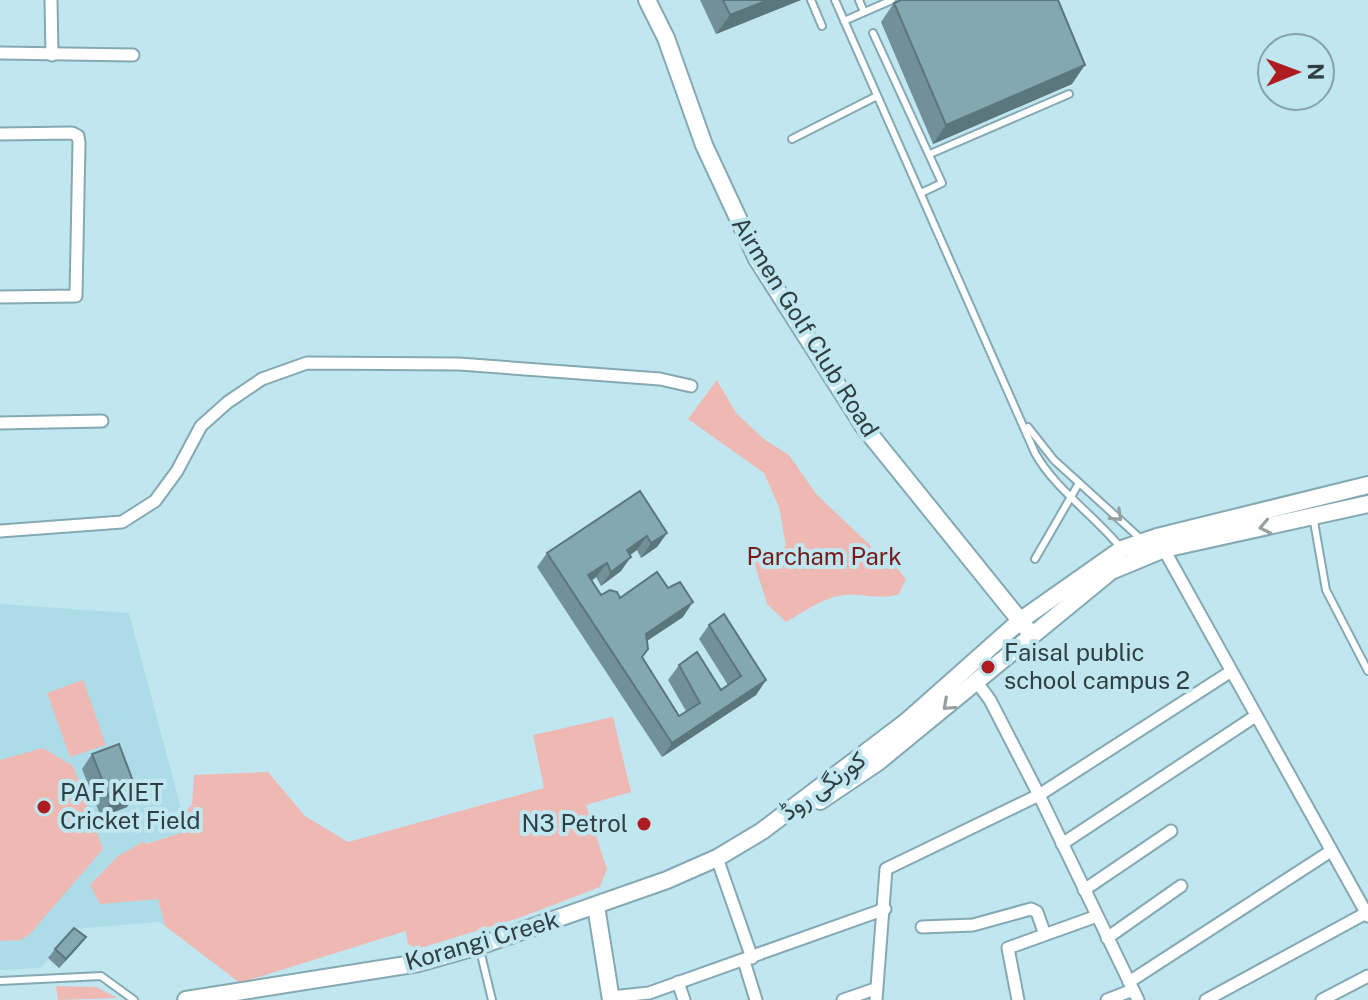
<svg xmlns="http://www.w3.org/2000/svg" width="1368" height="1000" viewBox="0 0 1368 1000" font-family="'Public Sans',Vazirmatn,sans-serif">
<rect width="100%" height="100%" fill="#c0e6f0"/>
<path fill="#addce9" d="M0,604L129,613L187,831L145,844L165,926L160,922L75,929L40,968L0,970Z"/>
<g fill="#efb9b3">
<path d="M717,380L736,413L765,440L789,455L817,495L870,545L875,560L894,564L906,579L899,594C875,602 856,589 831,598C816,603 800,614 786,622L767,604L754,562L786,546L779,507L764,473L688,419Z"/>
<path d="M83,680L106,745L70,757L47,693Z"/>
<path d="M613,717L631,792L586,805L607,869L600,887L519,918L417,949L408,944L406,931L240,983L165,926L158,899L100,904L90,885L118,856L144,841L146,844L187,831L182,814L192,805L194,775L268,772L305,816L348,842L544,788L533,735Z"/>
<path d="M43,748L73,766L103,849L30,934L21,940L0,941V760Z"/>
<path d="M56,986L96,987L118,998L58,1000Z"/>
</g>
<g fill="none" stroke-linecap="round" stroke-linejoin="round">
<defs>
<g id="lane">
<path d="M811,0L822,26"/>
<path d="M835,0L1035,453C1055,489 1094,515 1121,548"/>
<path d="M859,0L864,12"/>
<path d="M844,21L892,0"/>
<path d="M873,33L942,183L921,193"/>
<path d="M792,139L877,96"/>
<path d="M930,154L1069,94"/>
<path d="M1028,427L1054,460L1142,540"/>
<path d="M1313,516L1326,590L1368,671"/>
<path d="M1035,559L1079,483"/>
<path d="M479,946L492,1000"/>
<path d="M0,981L101,976L134,1000"/>
</g>
<g id="street">
<path d="M51,0L52,55"/>
<path d="M0,53L133,55"/>
<path d="M0,134L72,133L78,136L79,143L76,296L0,297"/>
<path d="M0,423L102,421"/>
<path d="M0,531L122,522L155,501L177,471L201,426L228,402L262,379L307,363L459,364L660,379L691,386"/>
<path d="M1162,546L1368,916"/>
<path d="M976,681L990,700L1039,795L1138,1000"/>
<path d="M1062,844L1254,717"/>
<path d="M717,858L752,958"/>
<path d="M1084,890L1171,831"/>
<path d="M922,927L973,925L1031,909L1037,912L1044,932"/>
<path d="M1107,938L1181,886"/>
<path d="M744,961L756,1000"/>
<path d="M678,982L684,1000"/>
<path d="M1129,982L1331,851"/>
<path d="M611,997L649,993L885,909"/>
<path d="M843,1000L875,989"/>
<path d="M876,1000L886,869L1039,795L1230,672"/>
<path d="M1018,1000L1008,948L1097,916"/>
<path d="M1107,1000L1133,990"/>
<path d="M1206,1000L1368,912"/>
<path d="M1322,1000L1368,976"/>
</g>
<g id="secondary">
<path d="M647,0L666,38L704,145L757,259L864,427L1031,634"/>
<path d="M820,801L878,762L1111,571L1164,549L1368,504"/>
<path d="M596,906L611,1000"/>
<path d="M186,1000L419,963L479,946L667,880L717,858L762,831L906,722L1021,620L1122,549L1157,537L1368,485"/>
</g>
</defs>
<use href="#lane" stroke="#85a9b3" stroke-width="10"/>
<use href="#street" stroke="#85a9b3" stroke-width="15"/>
<use href="#secondary" stroke="#85a9b3" stroke-width="20"/>
<use href="#lane" stroke="#fff" stroke-width="6"/>
<use href="#street" stroke="#fff" stroke-width="11"/>
<use href="#secondary" stroke="#fff" stroke-width="16"/>
</g>
<g fill="#729099">
<path d="M700,0H801L716,34Z"/>
<path d="M894,3L1072,84L933,144L881,22Z"/>
<path d="M667,533L657,547L641,558L637,550L630,555L621,571L601,586L596,577L592,581L601,595L620,598L683,617L647,641L642,657L679,716L686,711L668,680L679,665L721,690L728,685L699,639L709,625L766,680L756,695L662,757L537,567L547,553Z"/>
<path d="M92,754L127,807L101,817L82,769Z"/>
<path d="M86,937L79,946L59,968L48,958L55,949Z"/>
</g>
<g fill="#5c767d">
<path d="M768,0H801L716,34L730,15Z"/>
<path d="M1085,65L1072,84L933,144L946,125Z"/>
<path d="M667,533L657,547L641,558L651,543Z"/>
<path d="M647,536L637,550L616,565L627,550Z"/>
<path d="M631,557L621,571L601,586L611,572Z"/>
<path d="M607,563L596,577L578,590L588,575Z"/>
<path d="M693,602L683,617L636,648L646,634Z"/>
<path d="M766,680L756,695L662,757L672,743Z"/>
<path d="M137,792L127,807L101,817L111,802Z"/>
<path d="M86,937L79,946L59,968L66,959Z"/>
</g>
<g fill="#84a8b2" stroke="#5c767d" stroke-width="2">
<path d="M723,0H768L730,15Z"/>
<path d="M901,0H1058L1085,65L946,125L894,3Z"/>
<path d="M640,491L667,533L651,543L647,536L627,550L631,557L611,572L607,563L588,575L601,595L610,590L617,592L620,598L657,572L668,588L680,582L693,602L646,634L648,649L642,657L679,716L700,703L679,665L697,652L721,690L741,676L709,625L724,614L766,680L672,743L547,553Z"/>
<path d="M119,744L137,792L111,802L92,754Z"/>
<path d="M74,928L86,937L66,959L55,949Z"/>
</g>
<defs><path id="oneway-chevron" d="M-2-3.5L2.5 0L-2 3.5" fill="none" stroke-width="1.6" stroke-linecap="round" stroke-linejoin="round" transform="scale(2)"/></defs>
<g stroke="#989fa1">
<use href="#oneway-chevron" transform="translate(1117 516) rotate(43)"/>
<use href="#oneway-chevron" transform="translate(1265 527) rotate(168)"/>
<use href="#oneway-chevron" transform="translate(948 705) rotate(138)"/>
</g>
<g fill="#ae1c21" stroke="#c0e6f0" stroke-width="3">
<circle cx="988" cy="667" r="8"/>
<circle cx="44" cy="807" r="8"/>
<circle cx="644" cy="824" r="8"/>
</g>
<g text-anchor="middle" stroke-width="8" stroke-linejoin="round" paint-order="stroke">
<g font-size="24" fill="#303f43" stroke="#c0e6f0">
<text transform="translate(805 327) rotate(58)" y="8">Airmen Golf Club Road</text>
<text transform="translate(823 786) rotate(-36)" y="8">کورنگی روڈ</text>
<text transform="translate(482 941) rotate(-16)" y="8">Korangi Creek</text>
</g>
<g font-size="24" fill="#761b1b" stroke="#c0e6f0">
<text x="824" y="565">Parcham Park</text>
</g>
<g font-size="24" fill="#303f43" stroke="#c0e6f0" text-anchor="start">
<text x="1004" y="661">Faisal public<tspan x="1004" dy="28">school campus 2</tspan></text>
<text x="60" y="801">PAF KIET<tspan x="60" dy="28">Cricket Field</tspan></text>
<text x="628" y="832" text-anchor="end">N3 Petrol</text>
</g>
</g>
<g transform="translate(1296 72) rotate(89)"><circle r="38" fill="#c0e6f0" stroke="#86a3ab" stroke-width="2"/>
<path d="M0-6L14 30L0 20L-14 30Z" fill="#ae1c21"/>
<text y="-12" font-size="22" font-weight="bold" text-anchor="middle" fill="#303f43">N</text>
</g>
</svg>
